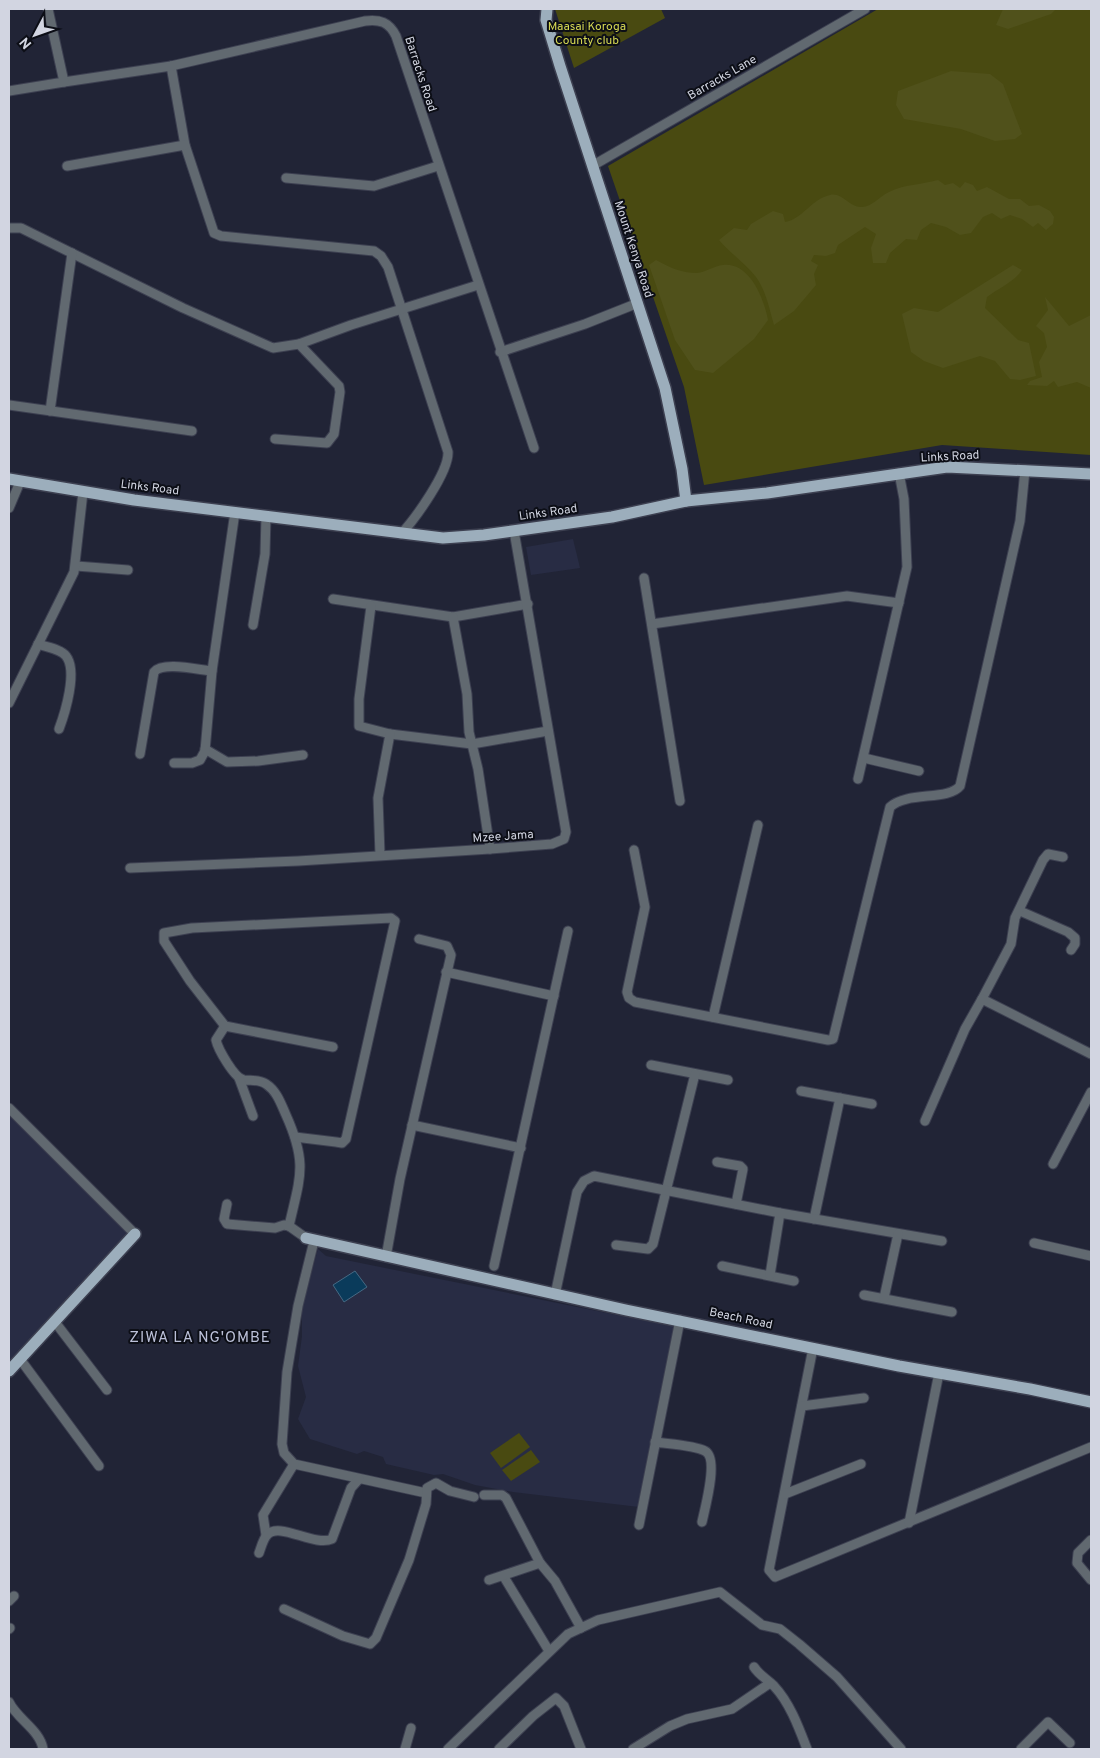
<svg xmlns="http://www.w3.org/2000/svg" width="1100" height="1758" viewBox="0 0 1100 1758" font-family="Overpass,sans-serif">
<rect width="100%" height="100%" fill="#212436"/>
<g fill="#282c44">
<path d="M573,539L580,568L531,575L526,547Z"/>
<path d="M9,1111L131,1233L9,1363Z"/>
<path d="M318,1249L326,1256L676,1327L639,1507L513,1492L475,1485L443,1474L434,1475L386,1464L383,1457L364,1451L357,1454L310,1439L298,1419L306,1397L298,1366L302,1336V1308Z"/>
</g>
<g fill="#494a11">
<path d="M555,9H661L665,18L574,68Z"/>
<path d="M878,9H1091V455L942,445L704,485L684,387L608,166Z"/>
<path d="M519,1433L530,1447L501,1468L490,1453Z"/>
<path d="M531,1450L540,1462L511,1481L502,1470Z"/>
</g>
<g fill="#50511b">
<path d="M1003,9H1056L1051,14L1008,29L996,25Z"/>
<path d="M951,71L990,74L1003,84L1022,134L1015,139L995,141L961,129L904,119L896,105L898,91Z"/>
<path d="M938,180L945,185L953,183L960,188L965,182L973,185L977,191L987,187L1009,199H1020L1029,206L1039,205L1050,211L1054,217L1053,224L1046,230L1038,223L1033,227L1022,219L1010,215L1001,219L992,213L983,217L971,233L960,235L946,227L931,223L921,230L917,240L906,239L890,253L886,263H873L871,248L876,234L865,227L838,245L835,253L826,256L814,255L811,261L818,265L814,274L816,285L794,311L774,325C769,308 766,291 756,277C745,263 730,253 719,240L734,228L747,230L751,224L773,211L783,214L785,222C803,219 811,199 830,195C843,192 849,208 862,207C872,207 880,196 889,192C904,184 921,185 938,180Z"/>
<path d="M656,260C669,267 681,273 697,273C706,272 714,266 723,265C750,262 764,299 768,320L754,339L713,373L695,370L675,340L649,265Z"/>
<path d="M1013,265L1022,270C1014,282 999,288 987,297L985,308L1018,340L1029,343L1036,376L1020,380L1010,379L995,361L980,356L943,368L924,361L911,352L902,314L914,308L938,312Z"/>
<path d="M1045,297L1069,326L1091,315V388L1077,382L1058,387L1054,381L1047,386L1027,385L1030,381L1042,377L1039,362L1047,347L1044,333L1036,326L1048,310Z"/>
</g>
<path fill="#0a3b5b" stroke="#466983" d="M355,1271L367,1287L344,1302L333,1285Z"/>
<g fill="none" stroke-linecap="round" stroke-linejoin="round">
<defs>
<g id="minor">
<path d="M171,66L185,145L214,233L221,236L374,251L381,256L388,267L448,452C449,472 415,519 401,534"/>
<path d="M64,82L171,66L365,21C380,19 389,22 396,36L534,448"/>
<path d="M9,91L64,82L48,9"/>
<path d="M67,166L185,145"/>
<path d="M592,166L865,9"/>
<path d="M286,178L374,186L438,166"/>
<path d="M9,228H21L183,308L273,348L299,344L351,325L478,285"/>
<path d="M500,352L585,324L638,303"/>
<path d="M9,405L192,431"/>
<path d="M50,411L72,253"/>
<path d="M275,439L327,443L334,434L340,392L339,386L299,344"/>
<path d="M9,508L20,482"/>
<path d="M76,566L128,570"/>
<path d="M644,578L680,801"/>
<path d="M333,599L453,617L528,604"/>
<path d="M371,606L359,699V726L390,734L472,744L548,731"/>
<path d="M453,617L467,694L469,732L478,769L490,849"/>
<path d="M652,624L847,596L899,603"/>
<path d="M253,625L265,554L266,516"/>
<path d="M38,644C46,647 61,649 66,656C78,671 65,713 59,729"/>
<path d="M9,703L74,572L83,492"/>
<path d="M205,749L227,762L258,761L303,755"/>
<path d="M140,754L154,672C163,661 199,670 212,671"/>
<path d="M864,758L919,771"/>
<path d="M174,763H192L200,760L205,751L212,671L235,512"/>
<path d="M858,779L907,567L904,499L899,473"/>
<path d="M634,850L645,907L627,992L629,998L635,1002L828,1040L833,1039L890,807C907,791 948,801 960,786L1020,521L1025,470"/>
<path d="M380,855L378,798L390,734"/>
<path d="M130,868L298,861L490,849L552,844L564,839L566,832L514,531"/>
<path d="M1020,911L1068,932L1075,938V944L1071,950"/>
<path d="M446,972L554,996"/>
<path d="M982,999L1011,944L1015,918L1043,860L1048,854L1063,857"/>
<path d="M713,1017L758,825"/>
<path d="M225,1026L216,1040C218,1049 234,1078 244,1080C251,1081 259,1079 266,1084C277,1091 281,1104 286,1115C308,1164 300,1177 289,1226L306,1238"/>
<path d="M651,1065L728,1080"/>
<path d="M239,1078L253,1116"/>
<path d="M801,1091L872,1104"/>
<path d="M9,1108L135,1234"/>
<path d="M925,1121L965,1029L982,999L1091,1054"/>
<path d="M412,1125L521,1148"/>
<path d="M295,1137L336,1142L342,1143L346,1139L395,921L391,918L192,928L164,933V941L190,981L225,1026L333,1047"/>
<path d="M717,1162L740,1166L743,1169L736,1204"/>
<path d="M1053,1164L1091,1092"/>
<path d="M227,1204L224,1219L227,1224L275,1228L284,1225L289,1226"/>
<path d="M814,1219L840,1098"/>
<path d="M314,1241L298,1306L287,1372L282,1444L284,1453L294,1464L426,1493"/>
<path d="M1034,1243L1091,1256"/>
<path d="M616,1245L648,1249L653,1244L695,1074"/>
<path d="M386,1257L400,1179L451,955L447,946L419,939"/>
<path d="M494,1266L568,931"/>
<path d="M722,1266L794,1281"/>
<path d="M770,1275L780,1213"/>
<path d="M555,1295L577,1192L584,1181L594,1176L780,1213L942,1241"/>
<path d="M864,1295L952,1312"/>
<path d="M884,1298L898,1234"/>
<path d="M55,1322L107,1390"/>
<path d="M813,1348L769,1570L775,1577L1091,1447"/>
<path d="M20,1359L99,1466"/>
<path d="M802,1406L864,1398"/>
<path d="M655,1442C668,1444 694,1445 705,1451C719,1458 705,1508 702,1522"/>
<path d="M785,1494L861,1464"/>
<path d="M484,1495H502L506,1498L540,1563L555,1581L581,1628"/>
<path d="M909,1523L939,1373"/>
<path d="M639,1525L680,1320"/>
<path d="M266,1535L263,1515L294,1464"/>
<path d="M1091,1540L1078,1553L1077,1563L1091,1580"/>
<path d="M259,1553C261,1548 263,1539 267,1535C279,1521 314,1547 332,1539L351,1488L359,1479"/>
<path d="M504,1577L549,1651"/>
<path d="M489,1580L540,1563"/>
<path d="M9,1601L14,1596"/>
<path d="M284,1609L343,1636L370,1644L376,1638L409,1560L426,1504L427,1488L436,1483L450,1491L474,1497"/>
<path d="M9,1629L10,1628"/>
<path d="M754,1667C759,1675 767,1679 774,1686C790,1703 799,1728 807,1749"/>
<path d="M9,1702C17,1719 40,1730 43,1749"/>
<path d="M405,1749L411,1728"/>
<path d="M448,1749L568,1634L598,1620L720,1592L762,1625L780,1629L799,1644L837,1677L901,1749"/>
<path d="M499,1749L533,1716L556,1698L564,1706L581,1749"/>
<path d="M633,1749L670,1726L687,1719L732,1709L770,1683"/>
<path d="M1021,1749L1048,1722L1070,1743"/>
</g>
<g id="major">
<path d="M547,9L546,20L560,66L665,388L682,469L686,501"/>
<path d="M9,479L134,500L443,538L484,535L612,517L686,501L767,493L947,467L1091,474"/>
<path d="M306,1238L626,1310L899,1366L1030,1389L1091,1402"/>
<path d="M9,1371L135,1234"/>
</g>
</defs>
<use href="#minor" stroke="#3d4051" stroke-width="11"/>
<use href="#major" stroke="#3d4051" stroke-width="14"/>
<use href="#minor" stroke="#616970" stroke-width="9"/>
<use href="#major" stroke="#9caebc" stroke-width="11"/>
</g>
<g text-anchor="middle" stroke-width="4" stroke-linejoin="round" paint-order="stroke">
<g font-size="12" fill="#d6d953" stroke="#0c0e16">
<text x="587" y="30">Maasai Koroga<tspan x="587" dy="14">County club</tspan></text>
</g>
<g font-size="12" fill="#d2d5e1" stroke="#0c0e16">
<text transform="translate(421 74) rotate(72)" y="4">Barracks Road</text>
<text transform="translate(722 77) rotate(-30)" y="4">Barracks Lane</text>
<text transform="translate(634 249) rotate(72)" y="4">Mount Kenya Road</text>
<text transform="translate(950 456) rotate(-3)" y="4">Links Road</text>
<text transform="translate(150 487) rotate(7)" y="4">Links Road</text>
<text transform="translate(548 512) rotate(-8)" y="4">Links Road</text>
<text transform="translate(503 836) rotate(-4)" y="4">Mzee Jama</text>
<text transform="translate(741 1318) rotate(12)" y="4">Beach Road</text>
</g>
<g font-size="15" letter-spacing="1" fill="#bcc1d9" stroke="#0c0e16">
<text x="200" y="1342">ZIWA LA NG'OMBE</text>
</g>
</g>
<rect width="1100" height="1758" fill="none" stroke="#d2d5e1" stroke-width="20"/>
<g transform="translate(35 35) rotate(229)" stroke="#0c0e16" stroke-width="4" paint-order="stroke">
<path d="M0-4L9 19L0 12L-9 19Z" fill="#d2d5e1"/>
<text y="-8" font-size="14" font-weight="bold" text-anchor="middle" fill="#d2d5e1">N</text>
</g>
</svg>
